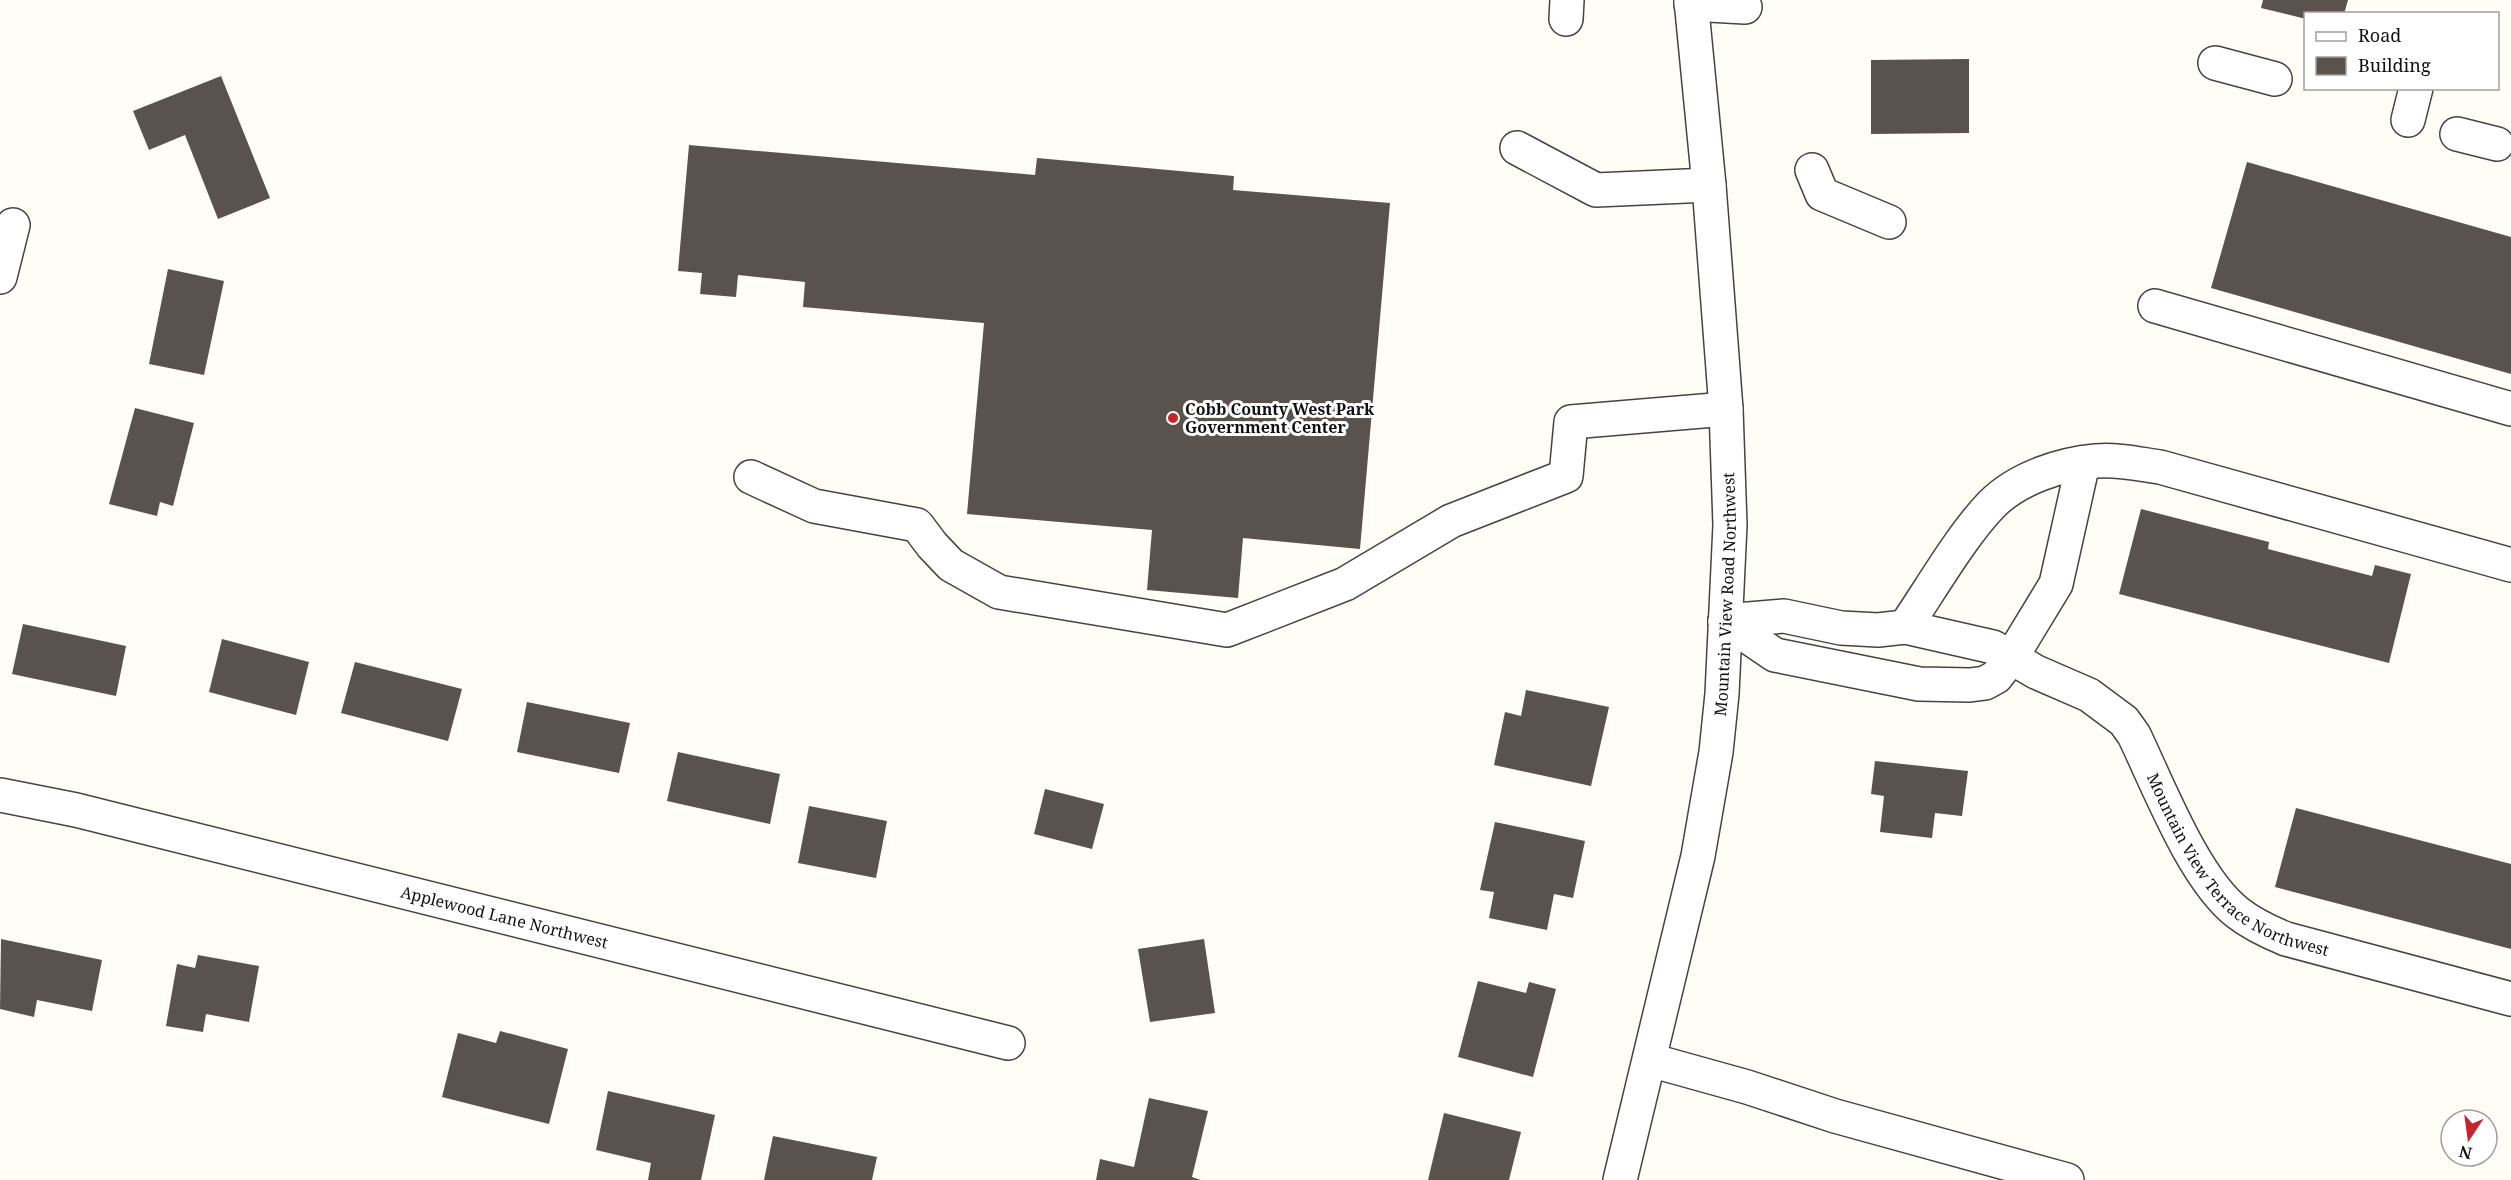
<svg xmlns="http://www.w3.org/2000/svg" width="2511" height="1180" viewBox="0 0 2511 1180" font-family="'Noto Serif',serif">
<rect width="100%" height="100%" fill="#fffdf5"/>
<g fill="#5a524d">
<path d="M2263,0H2348L2344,14H2306V19L2261,8Z"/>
<path d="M1969,59V133L1871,134V60Z"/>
<path d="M221,76L270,198L218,219L185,135L149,150L133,111Z"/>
<path d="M689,145L1035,175L1037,158L1234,176L1233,190L1390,203L1360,549L1243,538L1238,598L1147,590L1152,530L967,514L984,323L803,307L805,282L738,275L736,297L700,294L702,273L678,271Z"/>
<path d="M2247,162L2511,237V374L2211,288Z"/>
<path d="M168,269L224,281L204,375L149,364Z"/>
<path d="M135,408L194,423L173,506L160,502L157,516L109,504Z"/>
<path d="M2141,509L2269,542L2268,549L2372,576L2375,565L2411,574L2389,663L2119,594Z"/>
<path d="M23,624L126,646L116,696L12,674Z"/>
<path d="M222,639L309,662L296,715L209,692Z"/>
<path d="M355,662L462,689L448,741L341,713Z"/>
<path d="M1526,690L1609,707L1591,786L1494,765L1505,712L1521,716Z"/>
<path d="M527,702L630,723L619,773L517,752Z"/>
<path d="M678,752L780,774L770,824L667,801Z"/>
<path d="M1875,761L1968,771L1962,816L1935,813L1932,838L1880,832L1884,796L1871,794Z"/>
<path d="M1045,789L1104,804L1092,849L1034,834Z"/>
<path d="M809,806L887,821L876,878L798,863Z"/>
<path d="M2296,808L2511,864V949L2275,887Z"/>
<path d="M1495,822L1585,841L1573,898L1554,894L1547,930L1489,918L1494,892L1480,890Z"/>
<path d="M1,939L102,960L92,1011L37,1000L34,1017L0,1009Z"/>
<path d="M1204,939L1215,1013L1150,1022L1138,949Z"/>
<path d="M198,955L259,966L249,1022L206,1014L203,1032L166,1026L177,964L195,968Z"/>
<path d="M1478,981L1526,993L1529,982L1556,989L1533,1077L1458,1057Z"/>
<path d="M500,1031L568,1049L549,1124L442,1097L458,1033L496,1043Z"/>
<path d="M608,1091L715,1115L701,1180H648L651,1163L596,1150Z"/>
<path d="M1149,1098L1208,1111L1192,1177L1201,1180H1096L1100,1159L1134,1167Z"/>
<path d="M1444,1113L1521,1132L1509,1180H1428Z"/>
<path d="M773,1136L877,1157L872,1180H764Z"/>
</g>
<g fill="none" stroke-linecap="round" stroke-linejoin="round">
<defs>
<g id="minor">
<path d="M1691,4L1745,7"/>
<path d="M1566,19L1567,0"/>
<path d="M2215,63L2275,79"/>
<path d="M2408,120L2416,88"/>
<path d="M2457,134L2497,144"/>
<path d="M1517,148L1596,190L1709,185"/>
<path d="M1812,170L1822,194L1889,222"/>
<path d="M0,277L13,225"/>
<path d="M2155,306L2511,409"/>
<path d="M751,477L814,506L917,525L932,545L951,565L999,592L1227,630L1345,584L1451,521L1566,476L1571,422L1726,409"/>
<path id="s1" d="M1725,621L1784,616L1841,628L1878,630L1905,627L1993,647L2036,672L2089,695L2124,721L2134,735C2159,787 2194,879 2238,913C2252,924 2269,932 2286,939L2511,999"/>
<path d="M1725,621L1775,655L1919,684L1970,685L1985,683L1996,677L2011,658L2056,584L2083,463"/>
<path d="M1905,627C1931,589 1961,536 1992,504C2018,478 2061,464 2096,461C2117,459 2139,464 2160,467L2511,565"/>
<path id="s2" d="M0,795L76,810L1008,1043"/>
<path d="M1650,1060L1747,1087L1835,1116L2067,1180"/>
<path id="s3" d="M1620,1180L1698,856L1716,752L1722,694L1730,525L1726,409L1709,185L1691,0"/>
</g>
</defs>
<use href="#minor" stroke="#444" stroke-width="36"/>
<use href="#minor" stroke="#fff" stroke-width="33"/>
</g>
<circle fill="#c4262e" stroke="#fff" stroke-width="2" cx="1173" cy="418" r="6"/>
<g text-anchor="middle" stroke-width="6" stroke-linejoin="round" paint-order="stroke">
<g font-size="16" font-weight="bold" fill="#111" stroke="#fff" text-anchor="start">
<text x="1185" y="415">Cobb County West Park<tspan x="1185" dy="18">Government Center</tspan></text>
</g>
<g font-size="16" fill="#111" stroke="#fff">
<text dy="6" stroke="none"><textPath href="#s3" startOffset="597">Mountain View Road Northwest</textPath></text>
<text dy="6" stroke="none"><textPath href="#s1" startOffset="615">Mountain View Terrace Northwest</textPath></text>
<text dy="6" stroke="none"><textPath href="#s2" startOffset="519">Applewood Lane Northwest</textPath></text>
</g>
</g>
<rect x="2304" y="12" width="195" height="78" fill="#ffffff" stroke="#a0a0a0" stroke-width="1.5"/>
<rect x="2316" y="32" width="30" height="9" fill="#ffffff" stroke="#a0a0a0" stroke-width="1.5"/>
<text x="2358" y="42" font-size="18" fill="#111111">Road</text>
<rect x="2316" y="57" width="30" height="18" fill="#5a524d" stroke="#a0a0a0" stroke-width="1.5"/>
<text x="2358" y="72" font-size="18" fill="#111111">Building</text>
<g transform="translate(2469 1138) rotate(193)"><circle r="28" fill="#ffffff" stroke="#a0a0a0" stroke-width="1.5"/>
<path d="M0-4.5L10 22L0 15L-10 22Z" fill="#c4262e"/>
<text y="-9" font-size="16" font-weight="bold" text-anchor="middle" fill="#111111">N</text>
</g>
</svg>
